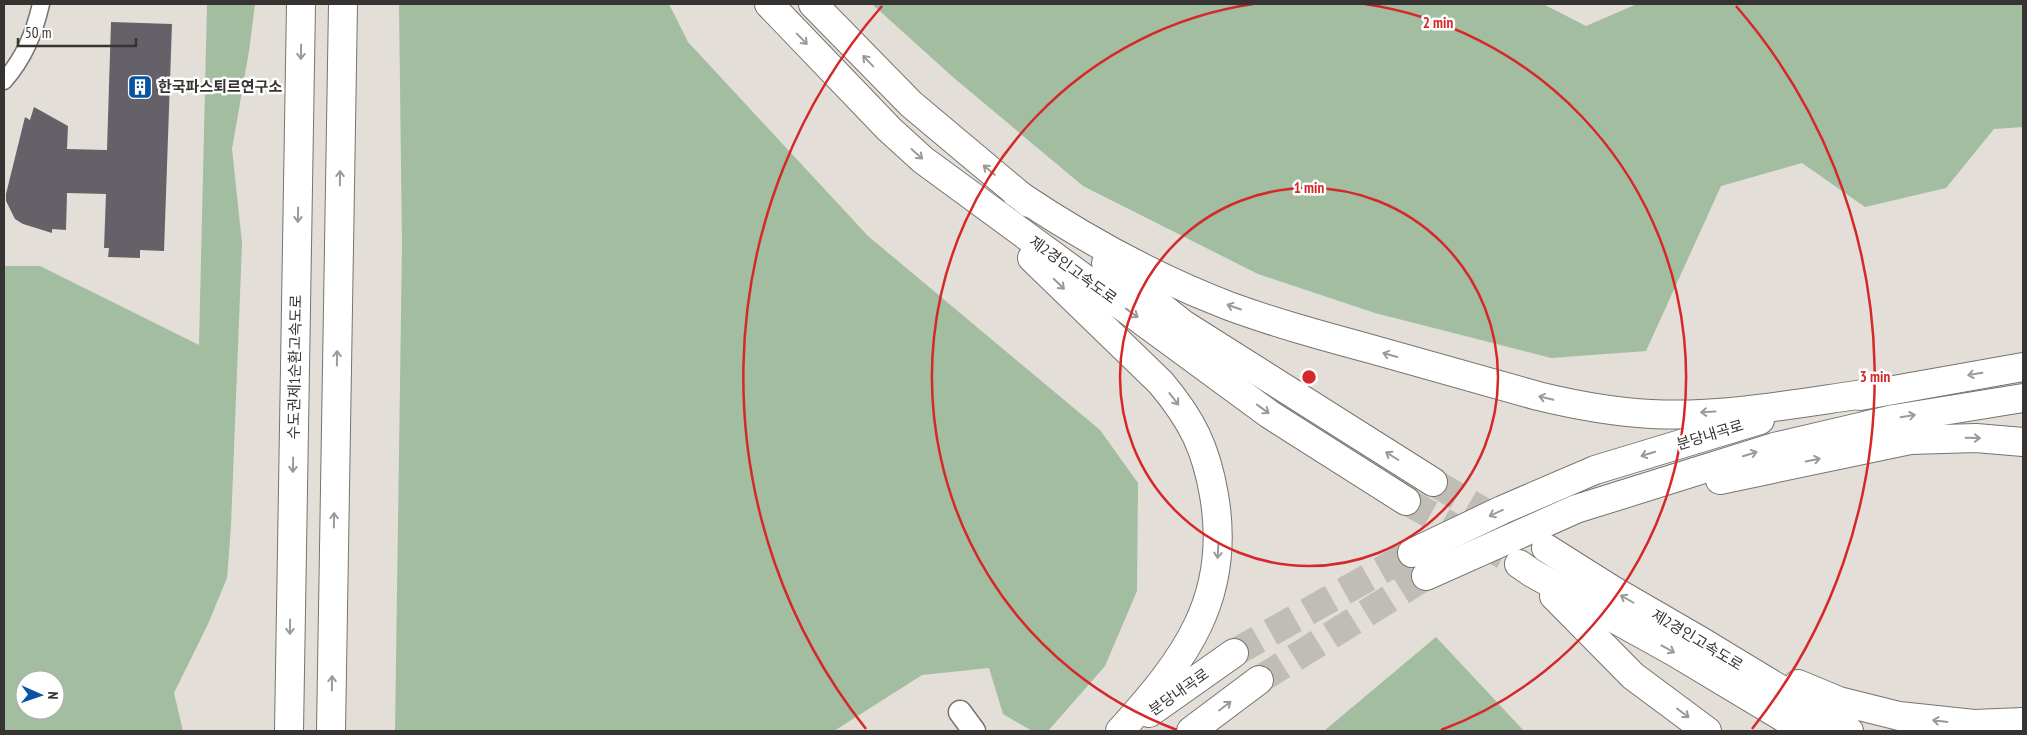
<svg xmlns="http://www.w3.org/2000/svg" width="2027" height="735" viewBox="0 0 2027 735" font-family="'PT Sans Narrow','Noto Sans KR',sans-serif">
<rect width="100%" height="100%" fill="#e3ded7"/>
<g fill="#a2bd9f" fill-rule="evenodd">
<path d="M207,4H255L249,51L232,149L242,243L231,526L227,578L208,624L174,693L183,731H4V266H40L199,345ZM25,680H55V710H25Z"/>
<path d="M399,4H669L688,42L868,236L1100,430L1138,483L1137,591L1105,666L1048,731H1032L1003,714L989,668L922,675L834,731H395L402,245Z"/>
<path d="M872,4H1543L1586,26L1637,4H2023V127L1994,129L1946,188L1865,207L1802,163L1721,186L1646,351L1551,358L1375,313L1258,274L1083,186L954,78Z"/>
<path d="M1436,637L1524,731H1324Z"/>
</g>
<path fill="#646268" d="M111,22L172,24L164,251L140,250V258L108,257L109,248H104L106,194L67,193L66,230L52,229V233L23,224L15,219L6,201V194L25,117L30,120L34,107L68,126L67,149L107,150Z"/>
<g fill="none" stroke-linecap="round" stroke-linejoin="round">
<g stroke="#c0bcb6" stroke-width="28" stroke-dasharray="28 14" stroke-linecap="butt">
<path d="M1433,482L1538,543"/>
<path d="M1406,501L1519,564"/>
<path d="M1234,653L1412,553"/>
<path d="M1259,680L1426,576"/>
</g>
<defs>
<path id="street" d="M4,81C24,58 34,34 41,4"/>
<path id="secondary" d="M960,712L974,731"/>
<g id="highway">
<path d="M769,4L889,129L923,160L1269,414L1406,501"/>
<path d="M813,4L911,104L1029,203"/>
<path d="M1016,193C1083,238 1153,277 1229,306C1275,323 1323,336 1371,349C1427,365 1483,381 1538,396C1575,405 1613,412 1651,414C1726,418 1803,402 1878,392"/>
<path d="M1032,258L1161,383C1192,420 1206,448 1214,495C1232,598 1185,659 1120,731"/>
<path d="M1106,263L1183,324L1433,482"/>
<path d="M1860,396L2023,367"/>
<path d="M1720,480L1910,440L1976,438L2023,442"/>
<path d="M1546,548L1611,589L1699,640L1849,731"/>
<path d="M1412,553L1502,510L1595,470L1760,420"/>
<path d="M1519,564L1532,573L1676,653L1806,731"/>
<path d="M1426,576L1576,509L1774,447L1894,419L2023,398"/>
<path d="M1554,596L1633,676L1707,731"/>
<path d="M1798,684L1839,701L1899,716L1974,724L2023,722"/>
<path d="M1149,713L1234,653"/>
<path d="M289,731L301,4"/>
<path d="M331,731L343,4"/>
<path d="M1191,731L1259,680"/>
</g>
</defs>
<use href="#street" stroke="#78736d" stroke-width="19"/>
<use href="#secondary" stroke="#78736d" stroke-width="25"/>
<use href="#highway" stroke="#78736d" stroke-width="30"/>
<use href="#street" stroke="#fff" stroke-width="16"/>
<use href="#secondary" stroke="#fff" stroke-width="22"/>
<use href="#highway" stroke="#fff" stroke-width="28"/>
</g>
<defs><path id="oneway-shaft" d="M-6 0H5M1.5-3L5.5 0L1.5 3" fill="none" stroke-width="1.6" stroke-linecap="round" stroke-linejoin="round" transform="scale(1.25)"/></defs>
<g stroke="#9a9a98">
<use href="#oneway-shaft" transform="translate(802 39) rotate(46)"/>
<use href="#oneway-shaft" transform="translate(301 52) rotate(91)"/>
<use href="#oneway-shaft" transform="translate(868 61) rotate(-134)"/>
<use href="#oneway-shaft" transform="translate(917 154) rotate(42)"/>
<use href="#oneway-shaft" transform="translate(989 170) rotate(-140)"/>
<use href="#oneway-shaft" transform="translate(340 178) rotate(-89)"/>
<use href="#oneway-shaft" transform="translate(298 215) rotate(91)"/>
<use href="#oneway-shaft" transform="translate(1059 284) rotate(44)"/>
<use href="#oneway-shaft" transform="translate(1234 307) rotate(-161)"/>
<use href="#oneway-shaft" transform="translate(1132 313) rotate(36)"/>
<use href="#oneway-shaft" transform="translate(1390 355) rotate(-164)"/>
<use href="#oneway-shaft" transform="translate(337 358) rotate(-89)"/>
<use href="#oneway-shaft" transform="translate(1975 374) rotate(170)"/>
<use href="#oneway-shaft" transform="translate(1546 398) rotate(-167)"/>
<use href="#oneway-shaft" transform="translate(1174 399) rotate(52)"/>
<use href="#oneway-shaft" transform="translate(1263 409) rotate(36)"/>
<use href="#oneway-shaft" transform="translate(1708 412) rotate(177)"/>
<use href="#oneway-shaft" transform="translate(1908 416) rotate(-9)"/>
<use href="#oneway-shaft" transform="translate(1973 438) rotate(1)"/>
<use href="#oneway-shaft" transform="translate(1648 454) rotate(163)"/>
<use href="#oneway-shaft" transform="translate(1750 454) rotate(-17)"/>
<use href="#oneway-shaft" transform="translate(1392 456) rotate(-148)"/>
<use href="#oneway-shaft" transform="translate(1813 460) rotate(-12)"/>
<use href="#oneway-shaft" transform="translate(293 465) rotate(91)"/>
<use href="#oneway-shaft" transform="translate(1496 513) rotate(155)"/>
<use href="#oneway-shaft" transform="translate(334 520) rotate(-89)"/>
<use href="#oneway-shaft" transform="translate(1218 551) rotate(93)"/>
<use href="#oneway-shaft" transform="translate(1627 599) rotate(-150)"/>
<use href="#oneway-shaft" transform="translate(290 627) rotate(91)"/>
<use href="#oneway-shaft" transform="translate(1668 649) rotate(29)"/>
<use href="#oneway-shaft" transform="translate(332 683) rotate(-89)"/>
<use href="#oneway-shaft" transform="translate(1225 706) rotate(-37)"/>
<use href="#oneway-shaft" transform="translate(1683 713) rotate(37)"/>
<use href="#oneway-shaft" transform="translate(1940 721) rotate(-173)"/>
</g>
<g fill="none" stroke="#d62828" stroke-width="2.5">
<circle cx="1309" cy="377" r="189"/>
<path d="M1177 730A377 377 0 0 1 1253 4M1365 4A377 377 0 0 1 1441 730"/>
<path d="M866 729A566 566 0 0 1 882 6M1736 6A566 566 0 0 1 1752 729"/>
</g>
<defs>
<symbol id="building-square" viewBox="-11 -11 22 22"><rect x="-9" y="-9" width="18" height="18" rx="4" fill="#0854a2" stroke="#fff"/><path d="M-4-6H4V6H1V3H-1V6H-4ZM-2.5-4.3h1.7v1.8h-1.7ZM.8-4.3h1.7v1.8H.8ZM-2.5-1h1.7V.8h-1.7ZM.8-1h1.7V.8H.8Z" fill="#fff"/></symbol>
</defs>
<g fill-rule="evenodd">
<use href="#building-square" x="126" y="73" width="28" height="28"/>
</g>
<g text-anchor="middle" stroke-width="5" stroke-linejoin="round" paint-order="stroke">
<g font-size="15" font-weight="bold" fill="#363432" stroke="#fff" text-anchor="start">
<text x="158" y="92">한국파스퇴르연구소</text>
</g>
<g font-size="15" fill="#363432" stroke="#fff">
<text transform="translate(1073 270) rotate(36)" y="5">제2경인고속도로</text>
<text transform="translate(295 367) rotate(-89)" y="5">수도권제1순환고속도로</text>
<text transform="translate(1710 435) rotate(-17)" y="5">분당내곡로</text>
<text transform="translate(1697 640) rotate(31)" y="5">제2경인고속도로</text>
<text transform="translate(1179 692) rotate(-35)" y="5">분당내곡로</text>
</g>
</g>
<circle cx="1309" cy="377" r="8" fill="#d62828" stroke="#fff" stroke-width="2.5"/>
<g font-size="15" text-anchor="middle" font-weight="bold" fill="#d62828" stroke="#fff" stroke-width="5" stroke-linejoin="round" paint-order="stroke">
<text x="1438" y="28">2 min</text>
<text x="1309" y="193">1 min</text>
<text x="1875" y="382">3 min</text>
</g>
<rect width="2027" height="735" fill="none" stroke="#363432" stroke-width="10"/>
<g transform="translate(40 695) rotate(92)"><circle r="24" fill="#ffffff" stroke="#afaead"/>
<path d="M0-4L9 19L0 12L-9 19Z" fill="#0854a2"/>
<text y="-8" font-size="14" font-weight="bold" text-anchor="middle" fill="#363432">N</text>
</g>
<path d="M18 38v8h118v-8" fill="none" stroke="#363432" stroke-width="2.5"/>
<text x="25" y="38" font-size="15" fill="#363432" stroke="#ffffff" stroke-width="4" paint-order="stroke">50 m</text>
</svg>
